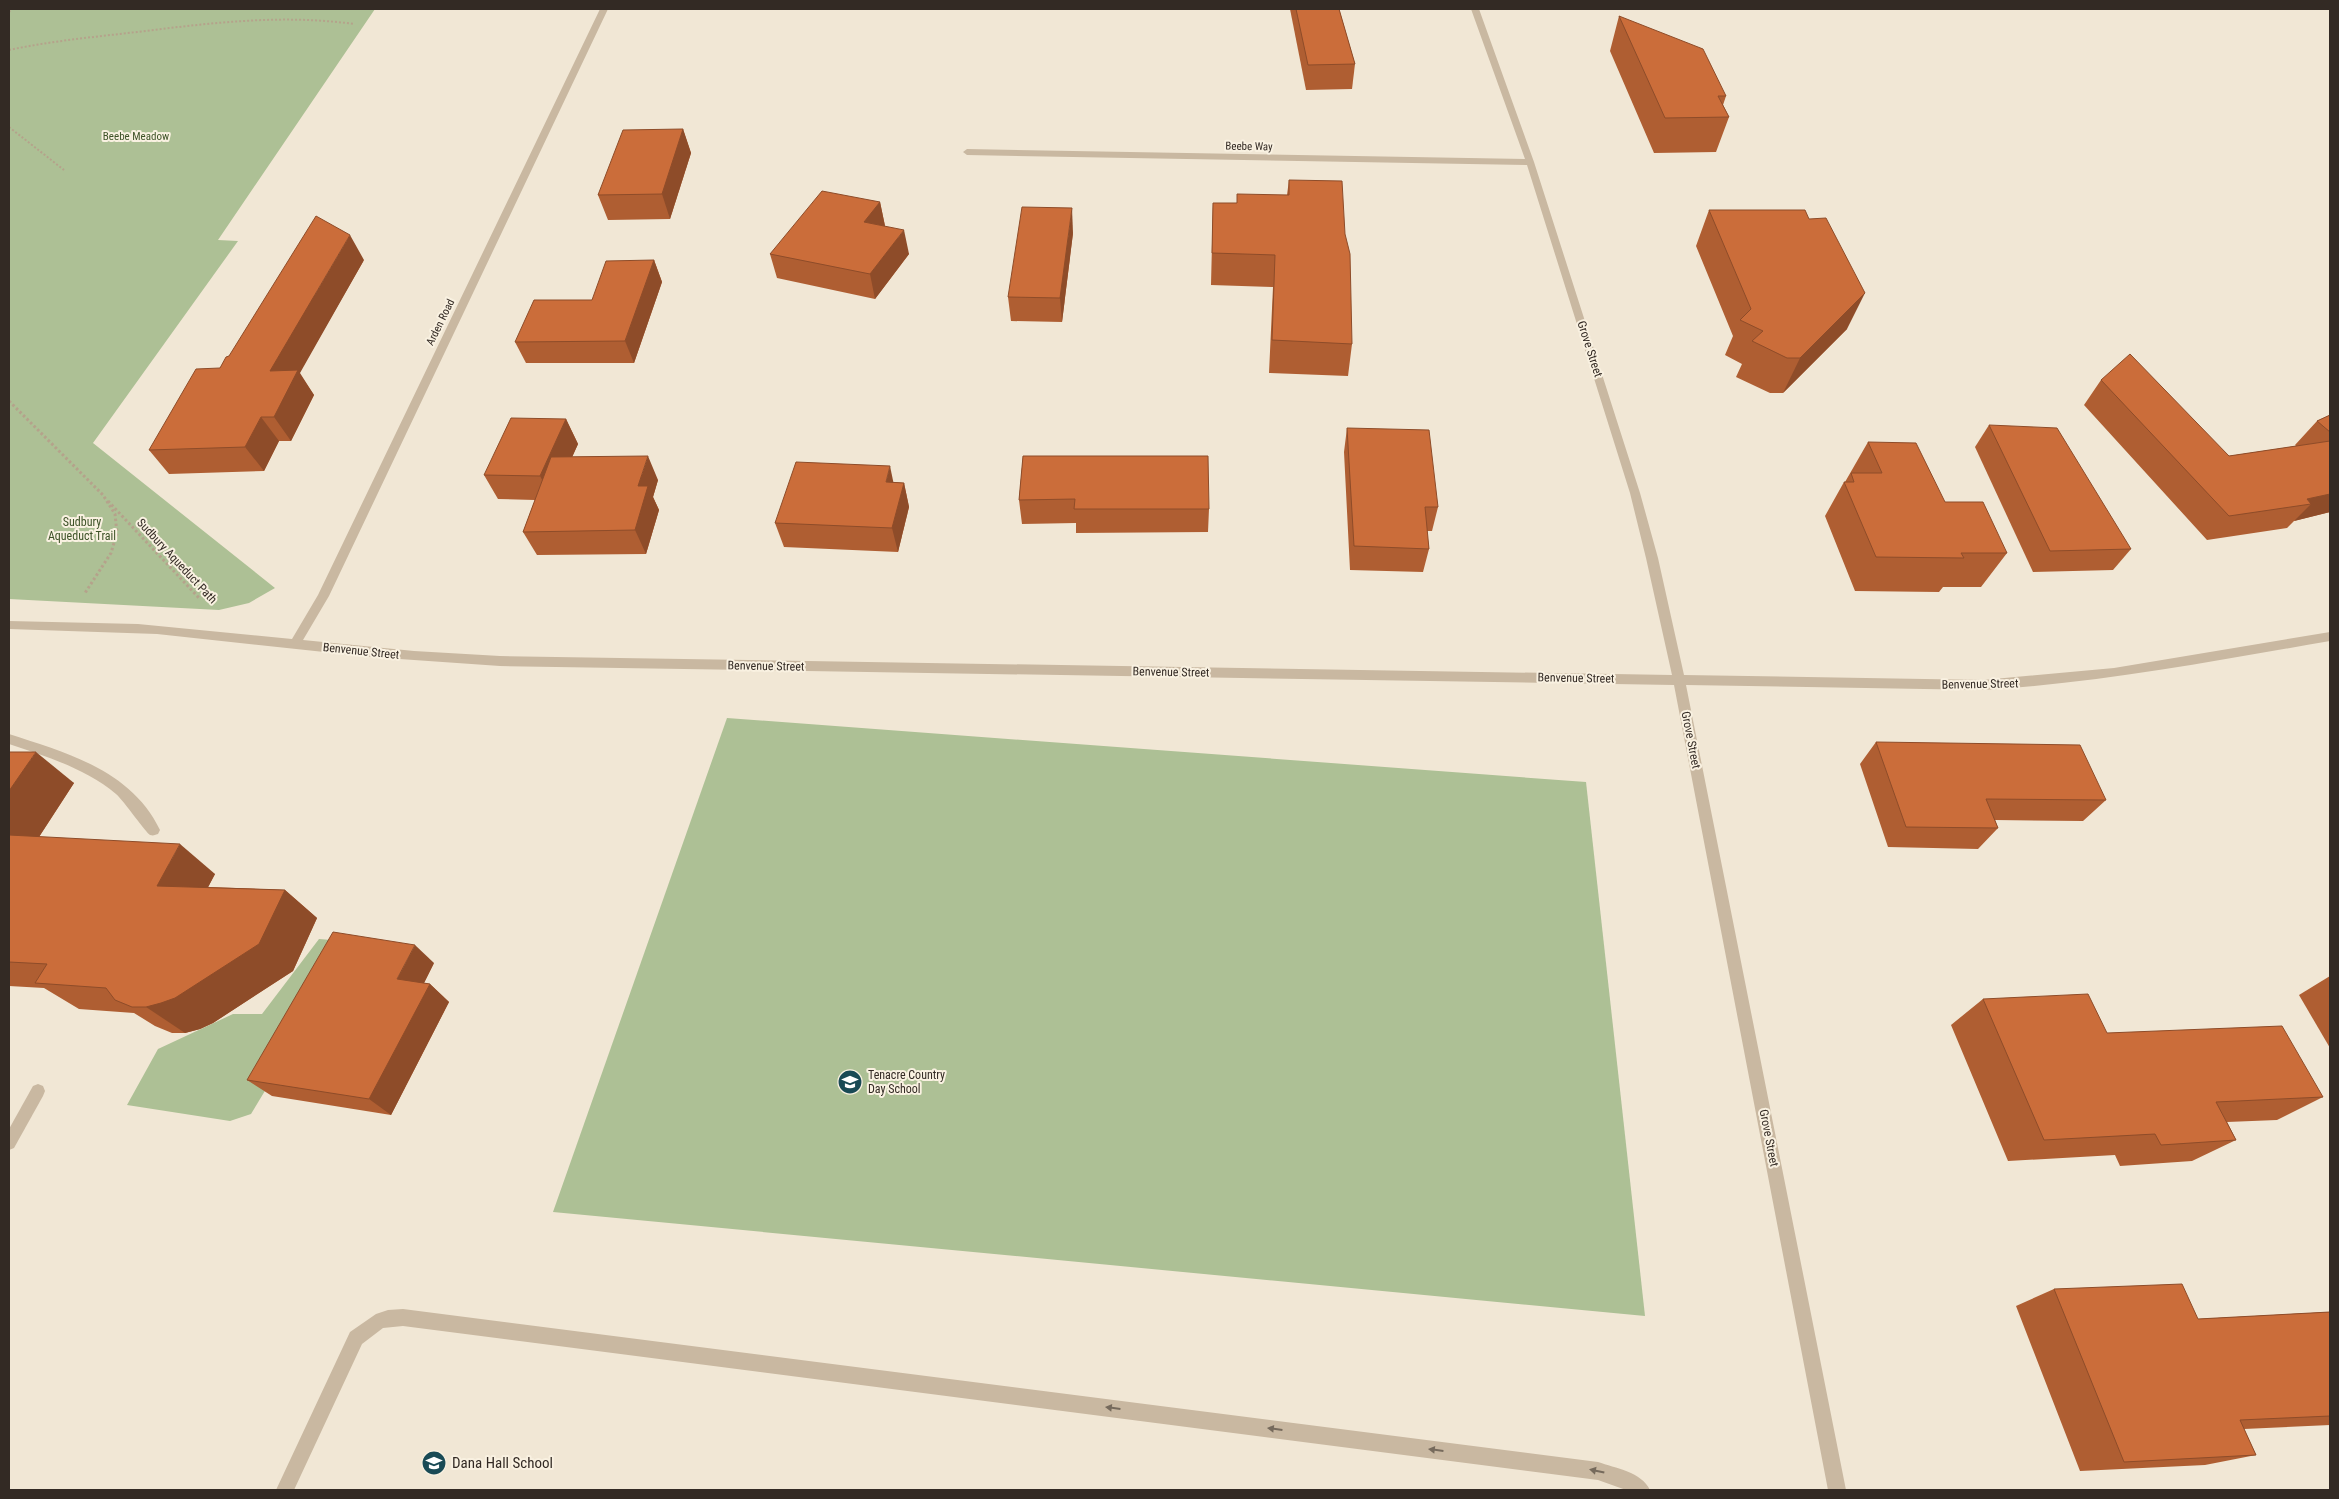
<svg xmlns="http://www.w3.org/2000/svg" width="2339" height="1499" viewBox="0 0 2339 1499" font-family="'Roboto Condensed',sans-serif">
<rect width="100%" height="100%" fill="#f1e7d5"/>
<g fill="#adc095">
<path d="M9,9H375L218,240L238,241L93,443L275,588L249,603L219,610L9,599Z"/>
<path d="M727,718L1586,782L1645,1316L553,1212Z"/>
<path d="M319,939L355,942L251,1114L230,1121L127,1105L158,1049L233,1014H262Z"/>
</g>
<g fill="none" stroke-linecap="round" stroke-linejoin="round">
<g stroke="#b5a28b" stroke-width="2" stroke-dasharray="2 2" stroke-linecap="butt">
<path d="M9,12L11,9"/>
<path d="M9,50C51,41 94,37 137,32C210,23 281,14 354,24"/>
<path d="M9,127L64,170"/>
</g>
<g stroke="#b5a28b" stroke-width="3" stroke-dasharray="2.5 2.5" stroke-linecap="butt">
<path d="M9,401L103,495L115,514L117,533L111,553L85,593"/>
<path d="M108,501L200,599"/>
</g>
<g fill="#c9b8a1" fill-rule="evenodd">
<path d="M600,9H608L329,596L303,640L414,651L500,656L1672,675L1646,558L1630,493L1527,165L967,155L963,152L967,149L1525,159L1471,9H1479L1534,162L1640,493L1658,558L1684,675L1983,680L2114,668L2330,632V641C2215,661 2100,683 1983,690L1686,685L1846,1490H1828L1674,685L500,666L371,657L157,634L9,629V621L138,624L292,639L318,595Z"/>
<path d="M9,734C67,753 131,770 160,830L158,834C154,835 154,836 150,835C146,833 124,801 116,794C85,768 47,757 9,744Z"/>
<path d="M38,1084L43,1086L45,1091L43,1096L14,1148L9,1150V1129L33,1086Z"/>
<path d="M403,1309L1598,1462C1615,1468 1642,1472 1650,1490H1626L1598,1480L403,1326L383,1328L362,1344L294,1490H276L350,1332L376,1314L388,1310Z"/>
</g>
</g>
<g fill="#af5e32">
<path d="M1290,9H1339L1355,64L1352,89L1306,90Z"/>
<path d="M1619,16L1726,96L1723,105L1729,117L1716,152L1654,153L1610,51Z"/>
<path d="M683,129L691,153L670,219L608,220L598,195Z"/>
<path d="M1289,180L1352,344L1348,376L1269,373L1273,287L1211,285L1213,203H1236L1287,195Z"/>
<path d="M880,202L885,226L909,254L875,299L777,278L770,254Z"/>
<path d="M1709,210L1847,329L1783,393H1770L1736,377L1742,364L1725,355L1733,336L1696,246Z"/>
<path d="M1073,233L1062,322L1011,321L1008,297Z"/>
<path d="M364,260L299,373L314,395L291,441H279L264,471L169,474L149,450L220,368L229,356Z"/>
<path d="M654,260L662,282L634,363H526L515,342L592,300Z"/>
<path d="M2101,380L2229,456L2296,446L2295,445L2317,421L2330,415V512L2294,521L2287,528L2207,540L2084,405Z"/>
<path d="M566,419L578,444L572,457L658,480L653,497L659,510L646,554L537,555L523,532L535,500L498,499L484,475Z"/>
<path d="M1989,425L2131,549L2113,570L2033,572L1975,447Z"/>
<path d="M1347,428L1438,507L1432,531H1427L1429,549L1423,572L1350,570L1344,452Z"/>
<path d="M1868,442L1945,502L2007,553L1981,587H1943L1939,592L1855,591L1825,516L1844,482H1845Z"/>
<path d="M1023,456L1209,509L1208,532L1076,533V523L1022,524L1019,500Z"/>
<path d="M894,482L904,483L909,507L898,552L784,547L775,523Z"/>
<path d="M1876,742L2106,800L2083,821L1995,820L1998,828L1978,849L1888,847L1860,764Z"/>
<path d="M9,752L74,783L39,837L215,874L208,887L285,890L317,918L293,971L213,1023L200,1029L185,1033H172L155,1026L134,1013L79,1009L44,988L9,986Z"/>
<path d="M434,963L424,983L430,984L449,1002L391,1115L272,1096L247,1080Z"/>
<path d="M2330,976V1048L2299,995Z"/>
<path d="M1983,999L2107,1033L2323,1097L2277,1120L2227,1122L2236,1140L2192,1161L2120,1166L2115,1155L2008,1161L1951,1025Z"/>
<path d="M2054,1289L2198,1319L2330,1312V1425L2244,1429L2256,1455L2205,1465L2080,1471L2016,1306Z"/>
</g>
<g fill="#8e4c29">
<path d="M683,129L691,153L670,219L662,194Z"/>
<path d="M880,202L885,226L864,222Z"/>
<path d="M1072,208L1073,233L1062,322L1060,298Z"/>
<path d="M904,230L909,254L875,299L870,274Z"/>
<path d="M350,235L364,260L300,373L314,395L291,441L274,417L270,371Z"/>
<path d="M654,260L662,282L634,363L625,341Z"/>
<path d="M1865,293L1847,329L1783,393L1800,358Z"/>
<path d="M261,417L279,441L264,471L245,447Z"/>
<path d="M566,419L578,444L553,500L540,476Z"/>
<path d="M648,456L658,480L653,497L659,510L646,554L635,530L638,486Z"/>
<path d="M890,466L895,490L886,482Z"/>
<path d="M904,483L909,507L898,552L892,528Z"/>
<path d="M2330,494V512L2294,521L2311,504L2307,499Z"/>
<path d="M36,752L74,783L22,863L9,853V791Z"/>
<path d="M180,844L215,874L194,914L157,886Z"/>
<path d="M285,890L317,918L293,971L213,1023L200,1029L185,1033L146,1007Z"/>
<path d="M415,945L434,963L417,997L397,979Z"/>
<path d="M430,984L449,1002L391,1115L369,1099Z"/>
</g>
<g fill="#cb6d3a" stroke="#8e4c29">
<path d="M1296,9H1339L1355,64L1308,65Z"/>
<path d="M1619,16L1703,49L1726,96H1718L1729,117L1665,118Z"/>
<path d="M683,129L662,194L598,195L623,130Z"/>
<path d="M1289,180L1342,181L1345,234L1350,254L1352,344L1272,340L1275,255L1212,253L1213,203H1237V194L1289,195Z"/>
<path d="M822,191L880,202L864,222L904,230L870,274L770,254Z"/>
<path d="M1022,207L1072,208L1060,298L1008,297Z"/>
<path d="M1709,210H1805L1809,219L1826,218L1865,293L1800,358H1787L1752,341L1763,331L1740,320L1751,309Z"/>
<path d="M316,216L350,235L270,371L298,370L274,417H261L245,447L149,450L196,369L220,368L226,357L229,356Z"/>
<path d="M654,260L625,341L515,342L534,300H592L606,261Z"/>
<path d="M2130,354L2229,456L2330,441V494L2307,499L2311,504L2229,516L2101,380Z"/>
<path d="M2330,415V432L2317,421Z"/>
<path d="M511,418L566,419L540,476L484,475Z"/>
<path d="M1989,425L2057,428L2131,549L2050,551Z"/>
<path d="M1347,428L1429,430L1438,507H1425L1429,549L1354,546Z"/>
<path d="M1868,442L1916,443L1945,502H1983L2007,553H1961L1964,558L1876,557L1844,482H1854L1851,473H1882Z"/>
<path d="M648,456L638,486H648L635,530L523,532L551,457Z"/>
<path d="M1023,456H1208L1209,509H1074L1075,499L1019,500Z"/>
<path d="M796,462L890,466L886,482L904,483L892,528L775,523Z"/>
<path d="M1876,742L2080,745L2106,800L1986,799L1998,828L1906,827Z"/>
<path d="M9,752H36L9,791Z"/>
<path d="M9,835L180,844L157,886L285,890L259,944L175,998L161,1003L146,1007H132L115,1000L106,988L35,983L47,964L9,962Z"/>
<path d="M333,932L415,945L397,979L430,984L369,1099L247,1080Z"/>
<path d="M2088,994L2107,1033L2282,1026L2323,1097L2216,1102L2236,1140L2161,1145L2155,1134L2044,1140L1983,999Z"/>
<path d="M2182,1284L2198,1319L2330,1312V1416L2240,1420L2256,1455L2124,1462L2054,1289Z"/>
</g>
<defs><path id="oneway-solid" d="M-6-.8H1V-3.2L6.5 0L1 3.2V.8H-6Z" transform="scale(1.25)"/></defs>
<g fill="#766a5c">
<use href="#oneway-solid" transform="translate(1113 1408) rotate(-173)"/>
<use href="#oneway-solid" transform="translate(1275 1429) rotate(-173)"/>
<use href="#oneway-solid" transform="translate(1436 1450) rotate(-173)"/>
<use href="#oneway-solid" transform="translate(1597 1471) rotate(-168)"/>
</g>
<defs>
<symbol id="school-disc" viewBox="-11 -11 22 22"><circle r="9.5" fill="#194a55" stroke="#f9f1e1"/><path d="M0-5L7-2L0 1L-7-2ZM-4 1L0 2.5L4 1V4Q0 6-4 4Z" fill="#fff"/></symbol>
</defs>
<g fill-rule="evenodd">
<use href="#school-disc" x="836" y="1068" width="28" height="28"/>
<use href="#school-disc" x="420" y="1449" width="28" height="28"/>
</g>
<g text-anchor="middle" stroke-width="4" stroke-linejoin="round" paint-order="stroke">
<g font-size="11" fill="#3d5227" stroke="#f9f1e1">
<text x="136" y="140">Beebe Meadow</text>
</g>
<g font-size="11" fill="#332a24" stroke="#f9f1e1">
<text transform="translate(1249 146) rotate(1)" y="4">Beebe Way</text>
<text transform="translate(440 322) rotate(-64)" y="4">Arden Road</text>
</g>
<g font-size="12" fill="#332a24" stroke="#f9f1e1">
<text transform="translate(1590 349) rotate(72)" y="4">Grove Street</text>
<text transform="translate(177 561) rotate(47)" y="4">Sudbury Aqueduct Path</text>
<text transform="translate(361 651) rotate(6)" y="4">Benvenue Street</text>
<text transform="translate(766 666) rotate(1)" y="4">Benvenue Street</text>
<text transform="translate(1171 672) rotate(1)" y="4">Benvenue Street</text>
<text transform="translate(1576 678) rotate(1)" y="4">Benvenue Street</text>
<text transform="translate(1980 684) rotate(-1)" y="4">Benvenue Street</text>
<text transform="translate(1691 740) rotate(79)" y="4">Grove Street</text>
<text transform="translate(1769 1138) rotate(79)" y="4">Grove Street</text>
</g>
<g font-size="12" fill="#3d5227" stroke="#f9f1e1">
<text x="82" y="526">Sudbury<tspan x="82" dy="14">Aqueduct Trail</tspan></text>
</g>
<g font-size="12" fill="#332a24" stroke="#f9f1e1" text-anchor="start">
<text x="868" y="1079">Tenacre Country<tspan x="868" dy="14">Day School</tspan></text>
</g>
<g font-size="15" fill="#332a24" stroke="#f9f1e1" text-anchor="start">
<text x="452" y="1468">Dana Hall School</text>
</g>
</g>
<rect width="2339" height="1499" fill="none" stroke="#332a24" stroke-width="20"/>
</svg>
